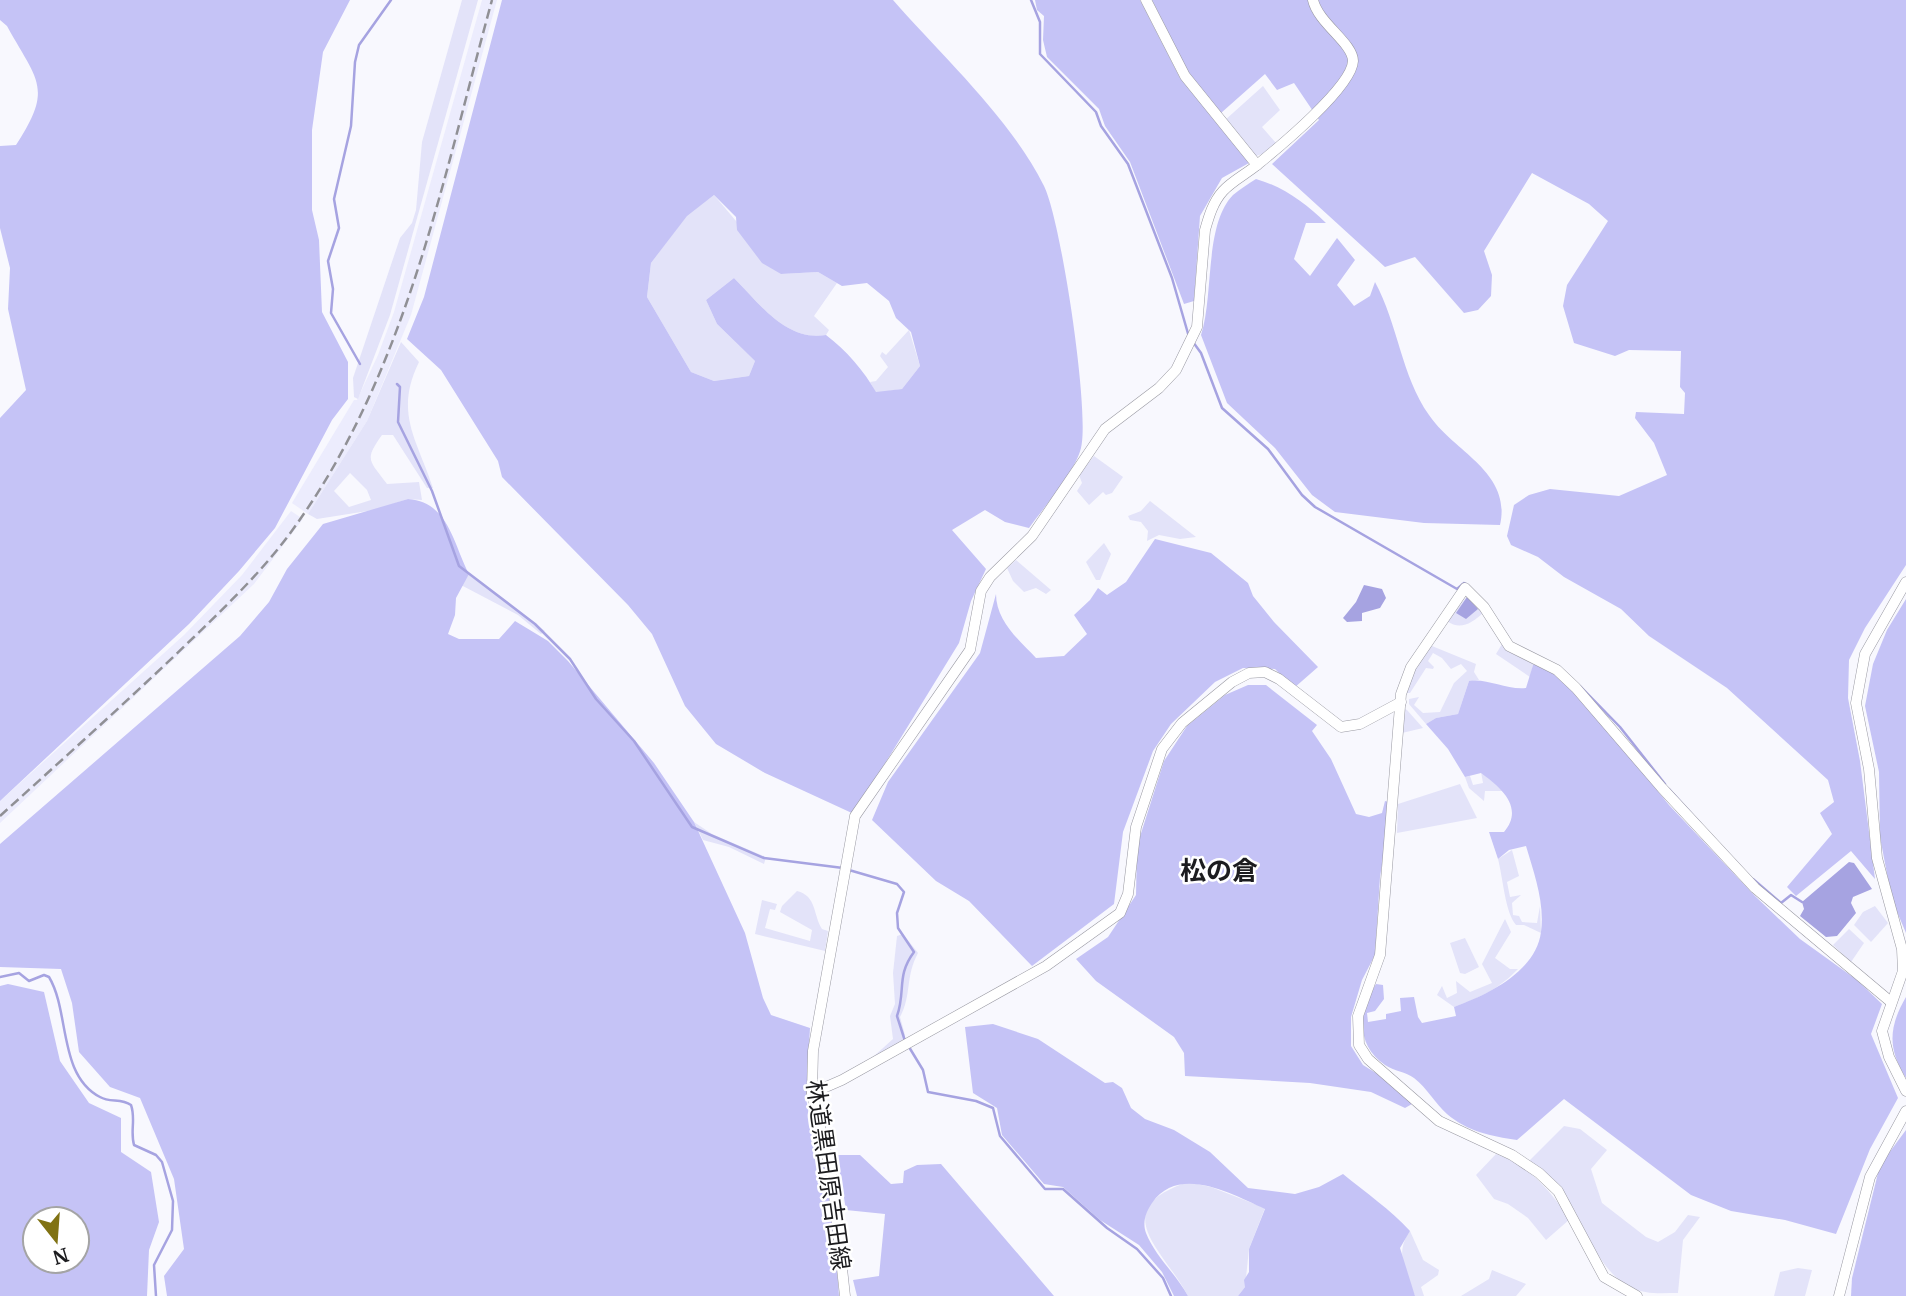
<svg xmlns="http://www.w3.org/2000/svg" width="1906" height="1296" viewBox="0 0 1906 1296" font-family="Merriweather,'Noto Sans JP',serif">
<rect width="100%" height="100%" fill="#f8f8fe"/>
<g fill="#ececfd">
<path d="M482,0H497L411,315L367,421L308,514L292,503L354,400H357L378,355L394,312Z"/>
<path d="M291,511L303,519L254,584L0,823V801L184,635L242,575Z"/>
</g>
<g fill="#e3e3f9" fill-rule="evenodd">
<path d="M462,0H478L390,315L358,399L354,397L353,378L400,238L412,223L416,210L422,142Z"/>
<path d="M1263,86L1280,110L1262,127L1276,143L1265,153L1253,157L1224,121Z"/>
<path d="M714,195L781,274L818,272L837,283L814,316L829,330L826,335C786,342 759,303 734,278L706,300L717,324L755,361L749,376L714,381L691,372L647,297L651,263L687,215Z"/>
<path d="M909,330L920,366L902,389L876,393L870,382L876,381L888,367L880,356L882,352L886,355Z"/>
<path d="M401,342L419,362C394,413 417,439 433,488H427L393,435H382C364,460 369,460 387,484L419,482L422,500L408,499L374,510L317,519L308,514L367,421ZM350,473L367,490L371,500L349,507L334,491Z"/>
<path d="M1094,456L1123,477L1112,493L1106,495L1103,492L1089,505L1077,491L1082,483L1079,475Z"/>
<path d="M1150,501L1196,537L1180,539L1159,535L1147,541L1148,531L1141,522L1130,520L1128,516L1141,511Z"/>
<path d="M1104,543L1111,554L1100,580H1096L1086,562Z"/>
<path d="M1016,560L1051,590L1046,594L1036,588L1024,592L1013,581L1007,568Z"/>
<path d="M469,574L476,580L545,631L541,634L518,615L461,585Z"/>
<path d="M1469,594L1483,613C1472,623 1460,631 1447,621Z"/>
<path d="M1502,644L1538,664L1533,665L1530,677L1496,654Z"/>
<path d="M1432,646L1476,664L1474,672L1479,680L1469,681L1458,714L1436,718L1426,724L1409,704V699L1419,697L1414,705L1423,713L1440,712L1454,683L1467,671L1461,664L1451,669L1442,658L1433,653L1428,661L1434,667L1433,669L1426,668L1410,693H1406L1417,665Z"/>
<path d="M1405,709L1407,710L1423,728L1402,733Z"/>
<path d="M1481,772L1504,791H1485L1484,801L1469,788L1465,777L1470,776L1473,785L1483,783Z"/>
<path d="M1460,784L1477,818L1397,833L1398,804Z"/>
<path d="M694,822L712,834L766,857L764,864L729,847L703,840Z"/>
<path d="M1512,850L1519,876L1507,882L1510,897L1521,895L1512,903L1513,915L1519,916L1522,922L1537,923L1540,906L1541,933L1524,925H1516C1505,912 1503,878 1498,859Z"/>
<path d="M797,891C817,896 813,915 822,929L828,931L825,951L755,934L762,900L777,904L775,910L770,909L765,928L810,941L812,930L780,912L782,906Z"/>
<path d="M1875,906L1888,923L1871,942L1854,925L1863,912Z"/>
<path d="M1505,919L1511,932L1495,958L1510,969H1518C1499,989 1479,998 1454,1007L1437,995L1442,986L1447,998L1457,993L1456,981L1470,992L1492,983L1482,964Z"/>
<path d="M1849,929L1864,943L1851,962L1833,945Z"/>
<path d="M903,934L918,953C905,977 912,995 900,1017L905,1035L903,1042L873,1057L893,1039L890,1016L895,1004L893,973L897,936Z"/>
<path d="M1465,938L1479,967L1465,974L1460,973L1450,943Z"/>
<path d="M1564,1126L1580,1129L1607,1150L1591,1169L1602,1203L1646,1237L1658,1242L1675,1232L1688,1215L1700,1217L1683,1240L1678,1293C1662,1293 1645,1295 1630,1287C1584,1263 1583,1190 1529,1161Z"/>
<path d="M1496,1154C1530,1166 1549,1190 1570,1219L1546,1240L1528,1218L1508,1204L1494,1199L1476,1175Z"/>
<path d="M1188,1182L1211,1187L1265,1208L1249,1249L1245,1287L1238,1296H1188C1164,1250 1105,1210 1188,1182Z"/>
<path d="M1410,1231L1423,1260L1439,1270L1438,1275L1421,1287L1424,1296H1415C1406,1273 1394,1253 1410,1231Z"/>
<path d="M1798,1268L1812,1270L1805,1296H1774L1780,1272Z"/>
<path d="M1492,1270L1526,1284L1516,1296H1461L1489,1279Z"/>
</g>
<g fill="#c5c3f6" fill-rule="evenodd">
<path d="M0,0H350L323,52L312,130V210L319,240L322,312L348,362V399L332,420L275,528L239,571L189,624L0,801V418L26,390L8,309L10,268L0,228V146L16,145C54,87 37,81 7,26L0,20Z"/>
<path d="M502,0H893C943,57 1010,118 1044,186C1061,220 1090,412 1081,448C1075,472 1044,507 1029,528L1005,522L985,510L952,530L986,569L971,601L959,643L854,814L765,773L716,744L685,706L652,634L628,605L502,477L498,461L441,370L407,339L424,297ZM714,195L736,217L737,230L762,263L781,274L818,272L842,286L867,283L889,301L896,318L911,332L920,366L902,389L876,392C864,371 846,350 826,335C786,342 759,303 734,278L706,300L717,324L755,361L749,376L714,381L691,372L647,297L651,263L687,216Z"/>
<path d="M1035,0H1140L1180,78L1249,163L1222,178L1200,216L1194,301L1184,304L1130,162L1105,126L1099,109L1047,57L1043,40L1044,16L1037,10Z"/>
<path d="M1152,0H1906V565L1865,628L1849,660L1848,698L1860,761L1875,879L1851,851L1796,896L1787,887L1832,834L1820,813L1834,802L1828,780L1727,688L1649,636L1621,609L1564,577L1538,557L1511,545L1507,536L1514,505L1529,495L1550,489L1619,496L1667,475L1654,443L1635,418L1636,412L1684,414L1685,393L1680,387L1681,351L1629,350L1615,356L1574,343L1563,306L1567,285L1608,221L1589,204L1532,173L1484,251L1492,275L1491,296L1478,310L1464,313L1415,257L1385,267L1272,164L1319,120L1294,83L1277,90L1265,74L1221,113L1188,73Z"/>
<path d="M1256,179C1284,187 1305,203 1326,223H1306L1294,259L1310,276L1337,238L1355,260L1337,285L1354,306L1370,296L1375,282C1398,324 1401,375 1429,415C1454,452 1512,472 1500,525L1424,523L1335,512L1312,495L1275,448L1227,403L1201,335C1214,296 1204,225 1233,195C1240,189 1248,184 1256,179Z"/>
<path d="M408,499C449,502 453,544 469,574L456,598L455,615L448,634L459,639H499L515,621L548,641L568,661L654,763L694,822L745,933L763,998L771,1015L810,1028L806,1098L813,1138L826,1171L833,1216L839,1296H167L164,1276L184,1249L174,1179L140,1098L110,1087L79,1052L72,1003L61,969L0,967V844L240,636L269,602L287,569L323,524Z"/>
<path d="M1155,539L1211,553L1248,583L1253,596L1274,622L1318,667L1294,688L1275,669L1243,668L1215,682L1171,724L1153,751L1123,832L1114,904L1032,966L969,901L936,881L872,820L888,782L980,653L996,594C996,621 1019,640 1036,658L1064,656L1087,634L1074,615L1090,600L1098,588L1107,595L1126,582Z"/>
<path d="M1906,599V933L1892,900L1880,837L1879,772L1865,706L1873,664L1887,630Z"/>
<path d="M1538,664L1552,671L1585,701L1669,805L1755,896L1800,939L1857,980L1882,1004L1871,1034L1898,1098L1870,1149L1836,1234L1785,1220L1731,1211L1691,1195L1564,1099L1517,1140C1491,1136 1468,1132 1447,1114C1435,1103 1427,1088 1414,1078C1406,1072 1394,1071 1385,1065C1355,1045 1359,1011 1376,984L1383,985L1384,999L1375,1011L1367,1013L1368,1022L1386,1019V1014L1401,1011L1400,998L1414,997L1418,1017L1422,1023L1456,1016L1454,1007C1487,995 1536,972 1541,932C1545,903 1534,873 1526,846L1509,850L1498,859L1489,832H1504C1525,807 1500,787 1481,773L1465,777L1448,749L1426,724L1436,718L1458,714L1469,681C1487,678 1506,690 1526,688L1533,665Z"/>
<path d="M1248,685H1266L1317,725L1312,731L1331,759L1356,814L1369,817L1382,813L1385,801L1392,803L1380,877L1375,955L1362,980L1351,1017V1046L1363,1065L1392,1083L1412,1104L1405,1108L1371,1092L1310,1083L1185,1076L1184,1053L1174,1037L1096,981L1076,959L1108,937L1136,895L1137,846L1164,761L1187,726L1225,695Z"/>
<path d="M8,984L44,992L60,1061L89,1103L121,1118V1152L151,1172L159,1222L149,1250L147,1296H0V986ZM35,1219H77V1261H35Z"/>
<path d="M1906,997V1078C1887,1048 1889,1026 1906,997Z"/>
<path d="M993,1024L1038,1039L1105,1083L1113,1082L1122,1088L1131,1108L1145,1119L1174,1130L1210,1152L1248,1188L1295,1194L1319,1187L1343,1174C1366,1193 1390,1209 1410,1231L1400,1248L1415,1296H1238L1245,1287L1244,1280L1249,1272V1249L1265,1209C1232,1194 1179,1164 1152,1203C1146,1212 1142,1222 1146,1233C1155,1256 1176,1274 1188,1296H1174L1162,1272L1139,1245L1100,1220L1063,1187L1044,1184L1002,1135L997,1108L973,1093L965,1027Z"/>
<path d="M1906,1130V1296H1851L1852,1278L1880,1165Z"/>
<path d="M837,1155H860L891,1184L903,1183L904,1171L917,1165L941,1164L1054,1296H857L853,1280L879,1276L885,1214L846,1210Z"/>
</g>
<g fill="#a6a3e1">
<path d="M1364,585L1382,589L1386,598L1380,608L1362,613V621L1347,622L1343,618L1356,602Z"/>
<path d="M1467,597L1478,609L1466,619L1456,613Z"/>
<path d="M1849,862L1854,863L1872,889L1853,897L1851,903L1856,913L1837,936L1826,937L1800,916L1804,909L1802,902Z"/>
</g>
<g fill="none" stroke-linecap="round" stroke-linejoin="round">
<g stroke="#a6a3e1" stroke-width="2.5">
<path d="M1031,0L1040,22V54L1096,112L1101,126L1128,164L1172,278L1189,337"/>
<path d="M1193,342L1201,353L1222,408L1268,449L1302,495L1315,507L1457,589L1464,583L1466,584"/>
<path d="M360,364L331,313L333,289L328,261L339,228L334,199L351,126L355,62L359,45L391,0"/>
<path d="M397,384L400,387L398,422L432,491L459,566L535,624L570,659L596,699L634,741L692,827L764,858L843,868"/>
<path d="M1580,686L1620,727L1665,784"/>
<path d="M1669,789L1700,823"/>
<path d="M849,870L897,884L904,892L897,913L898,928L914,952C896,976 906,991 897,1016L905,1041"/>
<path d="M1753,879L1781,903L1791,895L1802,902"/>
<path d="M0,977L19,973L29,981L44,975L49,977C70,1012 58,1075 100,1097C110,1103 121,1098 131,1105C136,1119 130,1131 134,1145L156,1155L162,1162L173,1201L172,1230L154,1265L156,1296"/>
<path d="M909,1047L923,1070L928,1092L976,1101L993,1108L1000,1136L1045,1189H1063L1107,1228L1137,1249L1163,1278L1171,1296"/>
</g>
<defs>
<g id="minor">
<path d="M1146,0L1185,76L1257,165"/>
<path d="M1906,582L1865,654L1856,703L1869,769L1877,858L1902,949L1903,971L1882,1031L1889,1057L1906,1091"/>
<path d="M812,1093L842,1080L1046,966L1120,913L1128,894L1136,827L1162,749L1182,723L1232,682L1249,673L1265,672L1279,679L1341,727L1360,724L1401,702"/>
<path d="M845,1296L832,1177L812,1093L813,1051L855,816L970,650L981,591L990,577L1032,536L1105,429L1159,388L1176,370L1197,327L1205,230C1209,216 1213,202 1223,191C1232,181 1246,174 1257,165C1278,148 1352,87 1353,61C1353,43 1318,23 1313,0"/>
<path d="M1637,1296L1604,1277L1558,1191L1539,1173L1512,1155L1439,1121L1368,1059L1359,1045L1358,1016L1380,955L1401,694L1411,667L1465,588L1484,607L1509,646L1557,670L1576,688L1662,788L1755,888L1891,1002"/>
<path d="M1839,1296L1870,1177L1906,1111"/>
</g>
</defs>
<use href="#minor" stroke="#9999a2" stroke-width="11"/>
<use href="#minor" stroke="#fff" stroke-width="10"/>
<path stroke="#909095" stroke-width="2.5" stroke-dasharray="10 5" stroke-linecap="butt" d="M0,816C65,757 131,698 194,637C226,606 258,575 285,540C404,383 441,186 492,0"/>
</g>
<g text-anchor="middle" stroke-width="5" stroke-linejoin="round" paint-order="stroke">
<g font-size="24" fill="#1c1c1f" stroke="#fff">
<text transform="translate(828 1175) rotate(82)" y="8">林道黒田原吉田線</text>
</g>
<g font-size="26" font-weight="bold" fill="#1c1c1f" stroke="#fff">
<text x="1219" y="880">松の倉</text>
</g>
</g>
<g transform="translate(56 1240) rotate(163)"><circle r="33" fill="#ffffff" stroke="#a4a4a5" stroke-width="2"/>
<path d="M0-5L12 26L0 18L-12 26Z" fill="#807213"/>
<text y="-10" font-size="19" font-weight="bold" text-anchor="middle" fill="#1c1c1f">N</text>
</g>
</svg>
